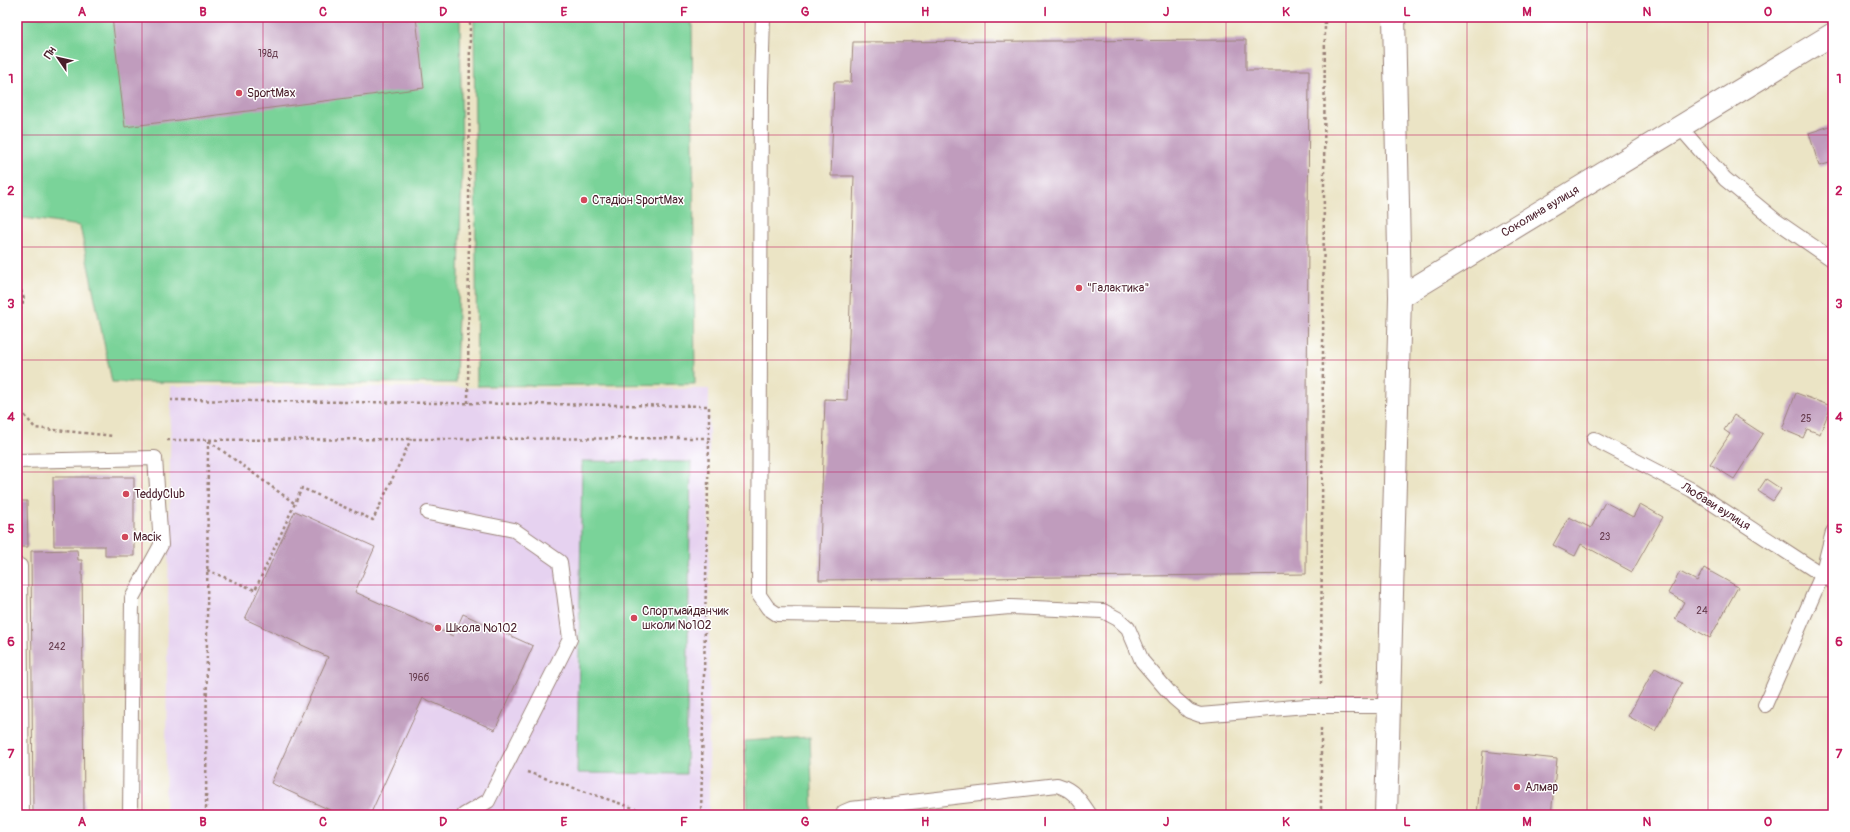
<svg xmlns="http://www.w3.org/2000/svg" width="1850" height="832" viewBox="0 0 1850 832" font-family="Pangolin,sans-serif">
<rect width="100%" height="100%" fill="#fff"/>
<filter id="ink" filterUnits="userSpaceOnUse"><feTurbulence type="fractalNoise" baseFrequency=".025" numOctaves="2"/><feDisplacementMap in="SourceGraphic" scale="8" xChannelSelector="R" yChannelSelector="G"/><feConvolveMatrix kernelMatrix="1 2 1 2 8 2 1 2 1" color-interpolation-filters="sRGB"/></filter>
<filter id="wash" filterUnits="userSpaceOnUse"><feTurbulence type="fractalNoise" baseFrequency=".012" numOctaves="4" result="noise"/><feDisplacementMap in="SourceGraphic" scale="16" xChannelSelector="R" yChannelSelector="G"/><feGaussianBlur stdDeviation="0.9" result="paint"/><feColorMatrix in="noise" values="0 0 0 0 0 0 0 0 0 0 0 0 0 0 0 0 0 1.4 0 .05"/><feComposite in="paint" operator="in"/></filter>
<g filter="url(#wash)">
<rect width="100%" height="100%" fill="#ebe4c5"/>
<path fill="#e6d2f0" d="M171,386L709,389V815H165Z"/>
<g fill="#7ad399" stroke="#627962">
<path d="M17,17H460L462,169L456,383L112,382L80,226L17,217Z"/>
<path d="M474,17H692L695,384L477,386Z"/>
<path d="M582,461L691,462L686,774L577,773Z"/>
<path d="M810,737L813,815H748L745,741Z"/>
</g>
<g id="blocks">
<g fill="#c09cbd">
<path d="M112,17H416L424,88L125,127Z"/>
<path d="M1246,40V70H1309L1306,574L819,580L825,399L847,400L854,176H831L834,82H851L853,42Z"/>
<path d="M1833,125V162L1819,166L1809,133Z"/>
<path d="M1796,393L1831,406L1820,434L1807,429L1803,438L1782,429Z"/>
<path d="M1734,415L1763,434L1734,479L1710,464L1730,434L1724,430Z"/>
<path d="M53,477H134V556H105V546H54Z"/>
<path d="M1766,479L1781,489L1773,501L1758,491Z"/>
<path d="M17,501H27L28,547H17Z"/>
<path d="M1605,502L1633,517L1640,504L1663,517L1632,572L1581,544L1575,556L1553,545L1569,517L1591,528Z"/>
<path d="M295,511L375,547L355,592L453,636L463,614L533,646L495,730L423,698L370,815H341L271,783L328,657L245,619Z"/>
<path d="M77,550L78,560H82L84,815H33L31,551Z"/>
<path d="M1704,568L1738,587L1710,638L1675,619L1684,602L1668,593L1680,572L1697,581Z"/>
<path d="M1655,668L1682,683L1655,731L1628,716Z"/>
<path d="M1483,751L1557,759L1551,815H1477Z"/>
</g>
</g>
</g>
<g filter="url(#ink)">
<use href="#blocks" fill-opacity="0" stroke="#9a8278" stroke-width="1"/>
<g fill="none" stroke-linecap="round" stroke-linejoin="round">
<defs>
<g id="service">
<path d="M763,17L761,86L759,595L768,608L777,614L906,616L1010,607L1103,611L1118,619L1128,628L1142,661L1174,698L1189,711L1200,715L1306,706H1389"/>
<path d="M1679,126L1725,179L1775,220L1833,260"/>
<path d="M1594,439L1692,490L1833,582"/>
<path d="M17,461L155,458L161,545L132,598L130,815"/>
<path d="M428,513L514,530L560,562L570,639L488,801L464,815"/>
<path d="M17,566H20L22,815"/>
<path d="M1765,705L1822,575L1833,532"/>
<path d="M844,815V812L851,809L1057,785C1074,790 1081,801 1090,815"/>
</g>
<g id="tertiary">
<path d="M1400,297L1833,34"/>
<path d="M1386,815L1400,297L1394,17"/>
</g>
</defs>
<use href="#service" stroke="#9a8278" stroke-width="16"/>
<use href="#tertiary" stroke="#9a8278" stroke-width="24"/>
<g stroke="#9a8278" stroke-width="2.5" stroke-dasharray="3 3" stroke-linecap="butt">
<path d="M17,279L24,299L17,320"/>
<path d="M468,403L470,17"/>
<path d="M17,406L35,428L114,436"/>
<path d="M167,440L709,438V406L171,400"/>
<path d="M209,441L294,503"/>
<path d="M207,570L255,590L302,488L373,520L411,439"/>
<path d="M1321,684L1325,17"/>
<path d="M527,772L654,815"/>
<path d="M206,815L208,441"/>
<path d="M701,815L709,438"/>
<path d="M1321,815V727"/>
</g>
<use href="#service" stroke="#fff" stroke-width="14"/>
<use href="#tertiary" stroke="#fff" stroke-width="22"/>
</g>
</g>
<path fill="none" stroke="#c2185b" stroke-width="1" stroke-opacity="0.55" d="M142,17V815M263,17V815M383,17V815M504,17V815M624,17V815M744,17V815M865,17V815M985,17V815M1106,17V815M1226,17V815M1346,17V815M1467,17V815M1587,17V815M1708,17V815M17,135H1833M17,247H1833M17,360H1833M17,472H1833M17,585H1833M17,697H1833"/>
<g fill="#d1495b" stroke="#fff" stroke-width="1.5">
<circle cx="239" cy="93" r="4"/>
<circle cx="584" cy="200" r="4"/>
<circle cx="1079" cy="288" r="4"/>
<circle cx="126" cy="494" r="4"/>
<circle cx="125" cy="537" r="4"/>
<circle cx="634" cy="618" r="4"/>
<circle cx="438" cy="628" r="4"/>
<circle cx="1517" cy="787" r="4"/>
</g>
<g text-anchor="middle" stroke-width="3" stroke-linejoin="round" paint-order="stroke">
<g font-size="10" fill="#683e50">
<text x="268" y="57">198д</text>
<text x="1806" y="422">25</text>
<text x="1605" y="540">23</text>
<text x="1702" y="614">24</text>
<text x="57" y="650">242</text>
<text x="419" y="681">196б</text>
</g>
<g font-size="12" fill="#4a1f2b" stroke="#fff" text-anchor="start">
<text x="247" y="97">SportMax</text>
<text x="592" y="204">Стадіон SportMax</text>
<text x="1087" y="292">"Галактика"</text>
<text x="134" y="498">TeddyClub</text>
<text x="133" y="541">Масік</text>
<text x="642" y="615">Спортмайданчик<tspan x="642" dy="14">школи №102</tspan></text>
<text x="446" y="632">Школа №102</text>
<text x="1525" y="791">Алмар</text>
</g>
<g font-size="12" fill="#4a1f2b" stroke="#fff">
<text transform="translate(1540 211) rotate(-31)" y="4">Соколина вулиця</text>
<text transform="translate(1716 506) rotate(32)" y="4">Любави вулиця</text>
</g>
</g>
<rect width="1850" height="832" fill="none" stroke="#fff" stroke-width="44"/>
<g transform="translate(58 58) rotate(304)" stroke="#ffffff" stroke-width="3" paint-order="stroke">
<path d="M0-3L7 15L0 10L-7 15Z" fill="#4a1f2b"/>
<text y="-6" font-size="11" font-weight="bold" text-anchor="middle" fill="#4a1f2b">Пн</text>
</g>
<rect x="22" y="22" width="1806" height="788" fill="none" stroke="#c2185b" stroke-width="1.5"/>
<g font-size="13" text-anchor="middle" font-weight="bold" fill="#c2185b">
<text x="82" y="16">A</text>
<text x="203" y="16">B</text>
<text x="323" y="16">C</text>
<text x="443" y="16">D</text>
<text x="564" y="16">E</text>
<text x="684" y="16">F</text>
<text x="805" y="16">G</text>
<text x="925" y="16">H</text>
<text x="1045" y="16">I</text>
<text x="1166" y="16">J</text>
<text x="1286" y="16">K</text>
<text x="1407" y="16">L</text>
<text x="1527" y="16">M</text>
<text x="1647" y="16">N</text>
<text x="1768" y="16">O</text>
<text x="11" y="83">1</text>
<text x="1839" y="83">1</text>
<text x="11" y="195">2</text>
<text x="1839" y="195">2</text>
<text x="11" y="308">3</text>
<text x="1839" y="308">3</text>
<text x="11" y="421">4</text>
<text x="1839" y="421">4</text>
<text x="11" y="533">5</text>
<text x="1839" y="533">5</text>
<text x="11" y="646">6</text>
<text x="1839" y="646">6</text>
<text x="11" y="758">7</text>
<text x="1839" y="758">7</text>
<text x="82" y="826">A</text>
<text x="203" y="826">B</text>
<text x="323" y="826">C</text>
<text x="443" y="826">D</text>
<text x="564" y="826">E</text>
<text x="684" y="826">F</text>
<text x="805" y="826">G</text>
<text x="925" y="826">H</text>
<text x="1045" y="826">I</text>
<text x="1166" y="826">J</text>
<text x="1286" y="826">K</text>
<text x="1407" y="826">L</text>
<text x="1527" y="826">M</text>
<text x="1647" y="826">N</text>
<text x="1768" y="826">O</text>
</g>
</svg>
